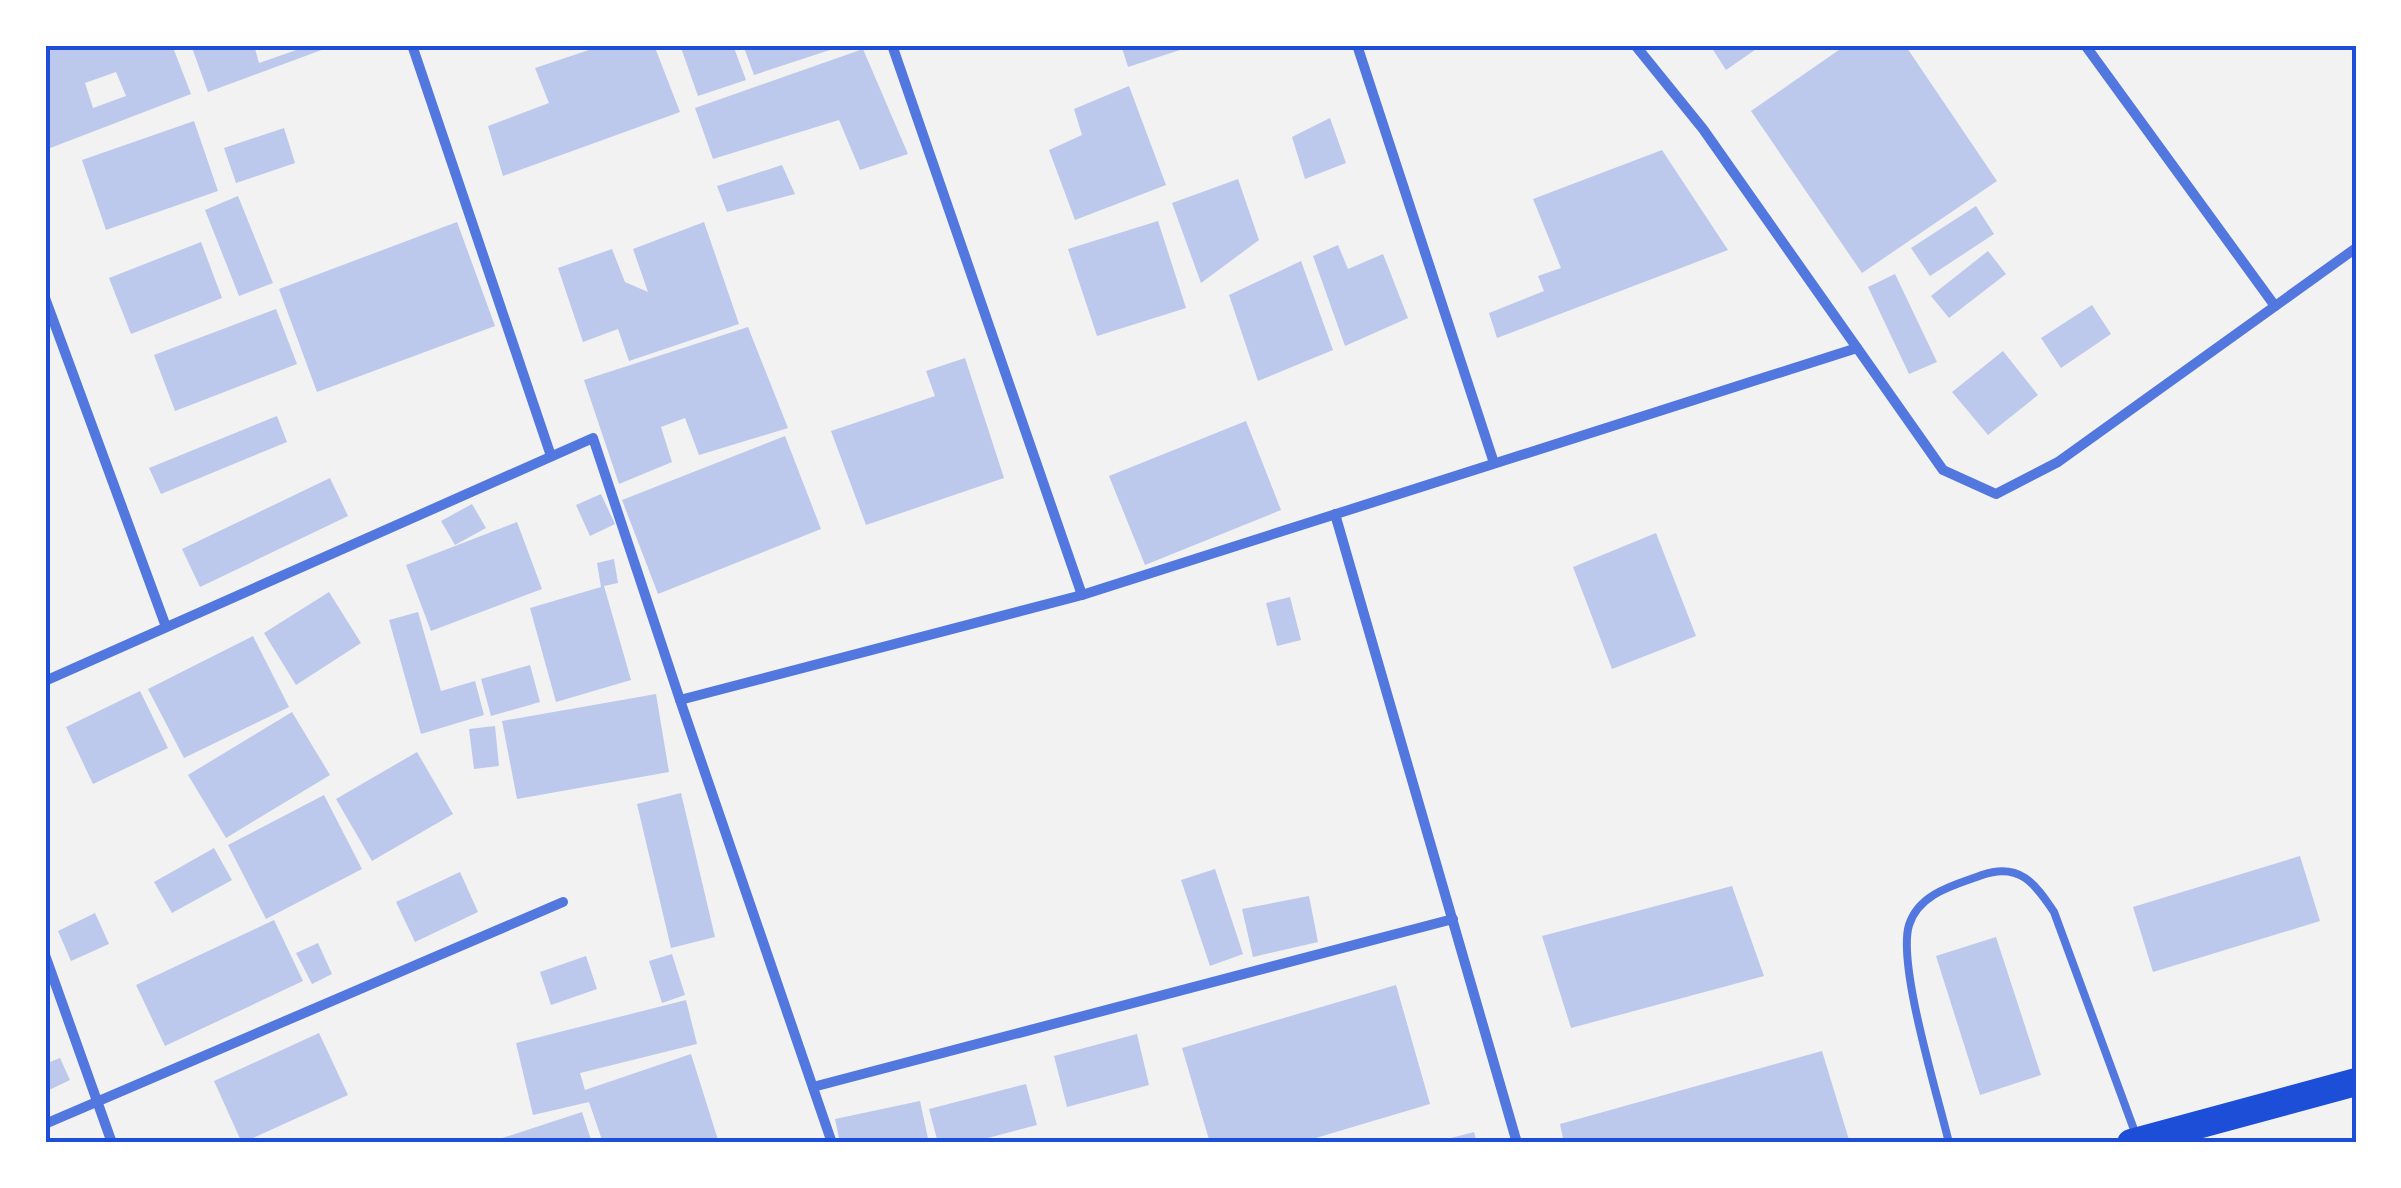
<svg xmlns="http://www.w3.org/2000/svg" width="2401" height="1188" viewBox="0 0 2401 1188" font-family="Figtree,sans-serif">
<rect width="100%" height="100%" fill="#f2f2f2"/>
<g fill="#bdc9ec" fill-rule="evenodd">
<path d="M45,45H172L191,94L45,150ZM116,72L126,96L93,108L85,83Z"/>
<path d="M191,45H254L259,63L311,45H335L208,92Z"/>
<path d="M604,45H654L680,112L503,176L488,126L549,103L535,68Z"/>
<path d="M680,45H733L746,80L698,96Z"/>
<path d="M743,45H842V46L754,75Z"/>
<path d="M1121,45H1192V46L1128,67Z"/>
<path d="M1710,45H1762L1726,70Z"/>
<path d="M1846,45H1905L1997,181L1862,273L1751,111Z"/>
<path d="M863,49L908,154L860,170L839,120L713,159L695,108Z"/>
<path d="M1129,86L1166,185L1075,220L1049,150L1082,135L1074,109Z"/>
<path d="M1330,118L1346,163L1305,179L1292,137Z"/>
<path d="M194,121L218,191L106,230L82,160Z"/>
<path d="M284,128L295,163L236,183L224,148Z"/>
<path d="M1662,150L1728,250L1497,338L1489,313L1544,291L1538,276L1561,268L1533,199Z"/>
<path d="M782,165L795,194L727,212L717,186Z"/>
<path d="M1238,179L1259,240L1201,283L1172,203Z"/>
<path d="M238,196L273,283L239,296L205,210Z"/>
<path d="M1976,206L1994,234L1930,276L1911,248Z"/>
<path d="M1158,221L1186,308L1097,336L1068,249Z"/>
<path d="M457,222L495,326L317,392L279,289Z"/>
<path d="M704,222L739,324L629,361L618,329L583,342L558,268L612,249L625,282L648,292L633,249Z"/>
<path d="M201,242L222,298L131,334L109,278Z"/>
<path d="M1338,245L1348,269L1383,254L1408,318L1345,346L1313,256Z"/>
<path d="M1988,251L2006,274L1949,318L1931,296Z"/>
<path d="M1301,261L1333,350L1258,381L1229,295Z"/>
<path d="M1895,274L1937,362L1909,374L1868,287Z"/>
<path d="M2092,305L2111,334L2061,368L2041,338Z"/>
<path d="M276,309L297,364L175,411L154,355Z"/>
<path d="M748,327L788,428L699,455L685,418L661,427L672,462L619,484L584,380Z"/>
<path d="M2003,351L2038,395L1988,435L1952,392Z"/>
<path d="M965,358L1004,478L866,525L831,431L935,396L926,371Z"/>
<path d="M277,416L287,442L161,494L149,468Z"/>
<path d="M1246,421L1281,510L1145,565L1109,476Z"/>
<path d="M785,436L821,529L658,594L622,500Z"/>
<path d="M330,478L348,516L200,587L182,549Z"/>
<path d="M601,494L615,524L590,536L576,505Z"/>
<path d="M472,504L486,528L455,545L441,521Z"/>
<path d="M517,522L542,589L431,631L406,565Z"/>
<path d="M1656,533L1696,636L1612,669L1573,567Z"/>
<path d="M614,559L618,583L604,586L631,680L556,702L530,608L601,587L597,563Z"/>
<path d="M329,592L361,643L296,685L264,633Z"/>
<path d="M1290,597L1301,640L1277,646L1266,603Z"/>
<path d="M418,612L441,691L475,681L484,715L421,734L389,620Z"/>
<path d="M253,636L289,707L184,758L148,689Z"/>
<path d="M530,665L540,702L491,716L481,679Z"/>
<path d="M140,691L168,748L93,784L66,727Z"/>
<path d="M656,694L669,772L517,799L502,721Z"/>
<path d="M292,712L330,775L226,838L188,775Z"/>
<path d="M495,726L499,766L474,769L469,729Z"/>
<path d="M417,752L453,814L372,861L336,799Z"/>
<path d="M681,793L715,937L671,948L637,804Z"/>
<path d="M324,795L362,869L266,919L228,845Z"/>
<path d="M214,848L232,880L172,913L154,882Z"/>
<path d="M2300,856L2320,921L2153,972L2133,907Z"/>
<path d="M1215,869L1243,954L1210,966L1181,880Z"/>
<path d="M460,872L478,912L415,942L396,902Z"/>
<path d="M1732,886L1764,976L1571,1028L1542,936Z"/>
<path d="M1309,896L1318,942L1253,957L1242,909Z"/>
<path d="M95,913L109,944L71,961L58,931Z"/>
<path d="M274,920L303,981L165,1046L136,985Z"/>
<path d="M1996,937L2041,1075L1980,1095L1936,956Z"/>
<path d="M318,943L332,974L312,984L296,953Z"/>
<path d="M672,954L685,995L662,1003L649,961Z"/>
<path d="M586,956L597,989L551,1005L540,972Z"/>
<path d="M1396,985L1430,1104L1299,1143H1210L1182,1048Z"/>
<path d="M686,1000L697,1044L580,1073L585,1090L691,1054L719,1143H603L589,1102L533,1115L516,1043Z"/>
<path d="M319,1033L348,1095L242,1143L214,1081Z"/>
<path d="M1137,1034L1149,1085L1067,1107L1054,1056Z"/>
<path d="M1822,1051L1850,1143H1564L1560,1124Z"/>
<path d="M60,1058L70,1080L45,1092V1064Z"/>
<path d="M1026,1084L1037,1125L969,1143H938L929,1109Z"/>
<path d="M920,1101L929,1143H840L835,1119Z"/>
<path d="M582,1112L592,1143H491L490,1142Z"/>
<path d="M1474,1132L1477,1143H1437L1436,1142Z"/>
</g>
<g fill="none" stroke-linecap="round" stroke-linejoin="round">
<path stroke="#5277de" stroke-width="8" d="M1949,1143C1938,1096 1897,965 1909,925C1919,893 1955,885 1982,875C2019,862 2035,883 2054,912L2136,1135"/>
<g stroke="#5277de" stroke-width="10">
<path d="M412,45L551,456"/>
<path d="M892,45L1082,595"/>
<path d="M1357,45L1494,463"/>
<path d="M1635,45L1703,129L1943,470L1996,494L2058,462L2356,248"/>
<path d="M2085,45L2275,306"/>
<path d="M45,298L165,624"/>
<path d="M1335,514L1517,1143"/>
<path d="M45,681L593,438L680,700L1082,595L1857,348"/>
<path d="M680,700L832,1143"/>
<path d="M45,955L112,1143"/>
<path d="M813,1087L1453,919"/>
<path d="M45,1124L563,902"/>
</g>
<path stroke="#1d4ed8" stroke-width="28" d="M2131,1143L2356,1082"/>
</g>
<rect width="2401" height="1188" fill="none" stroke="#ffffff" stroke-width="95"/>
<rect x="48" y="48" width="2306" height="1092" fill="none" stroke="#1d4ed8" stroke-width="4"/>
</svg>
